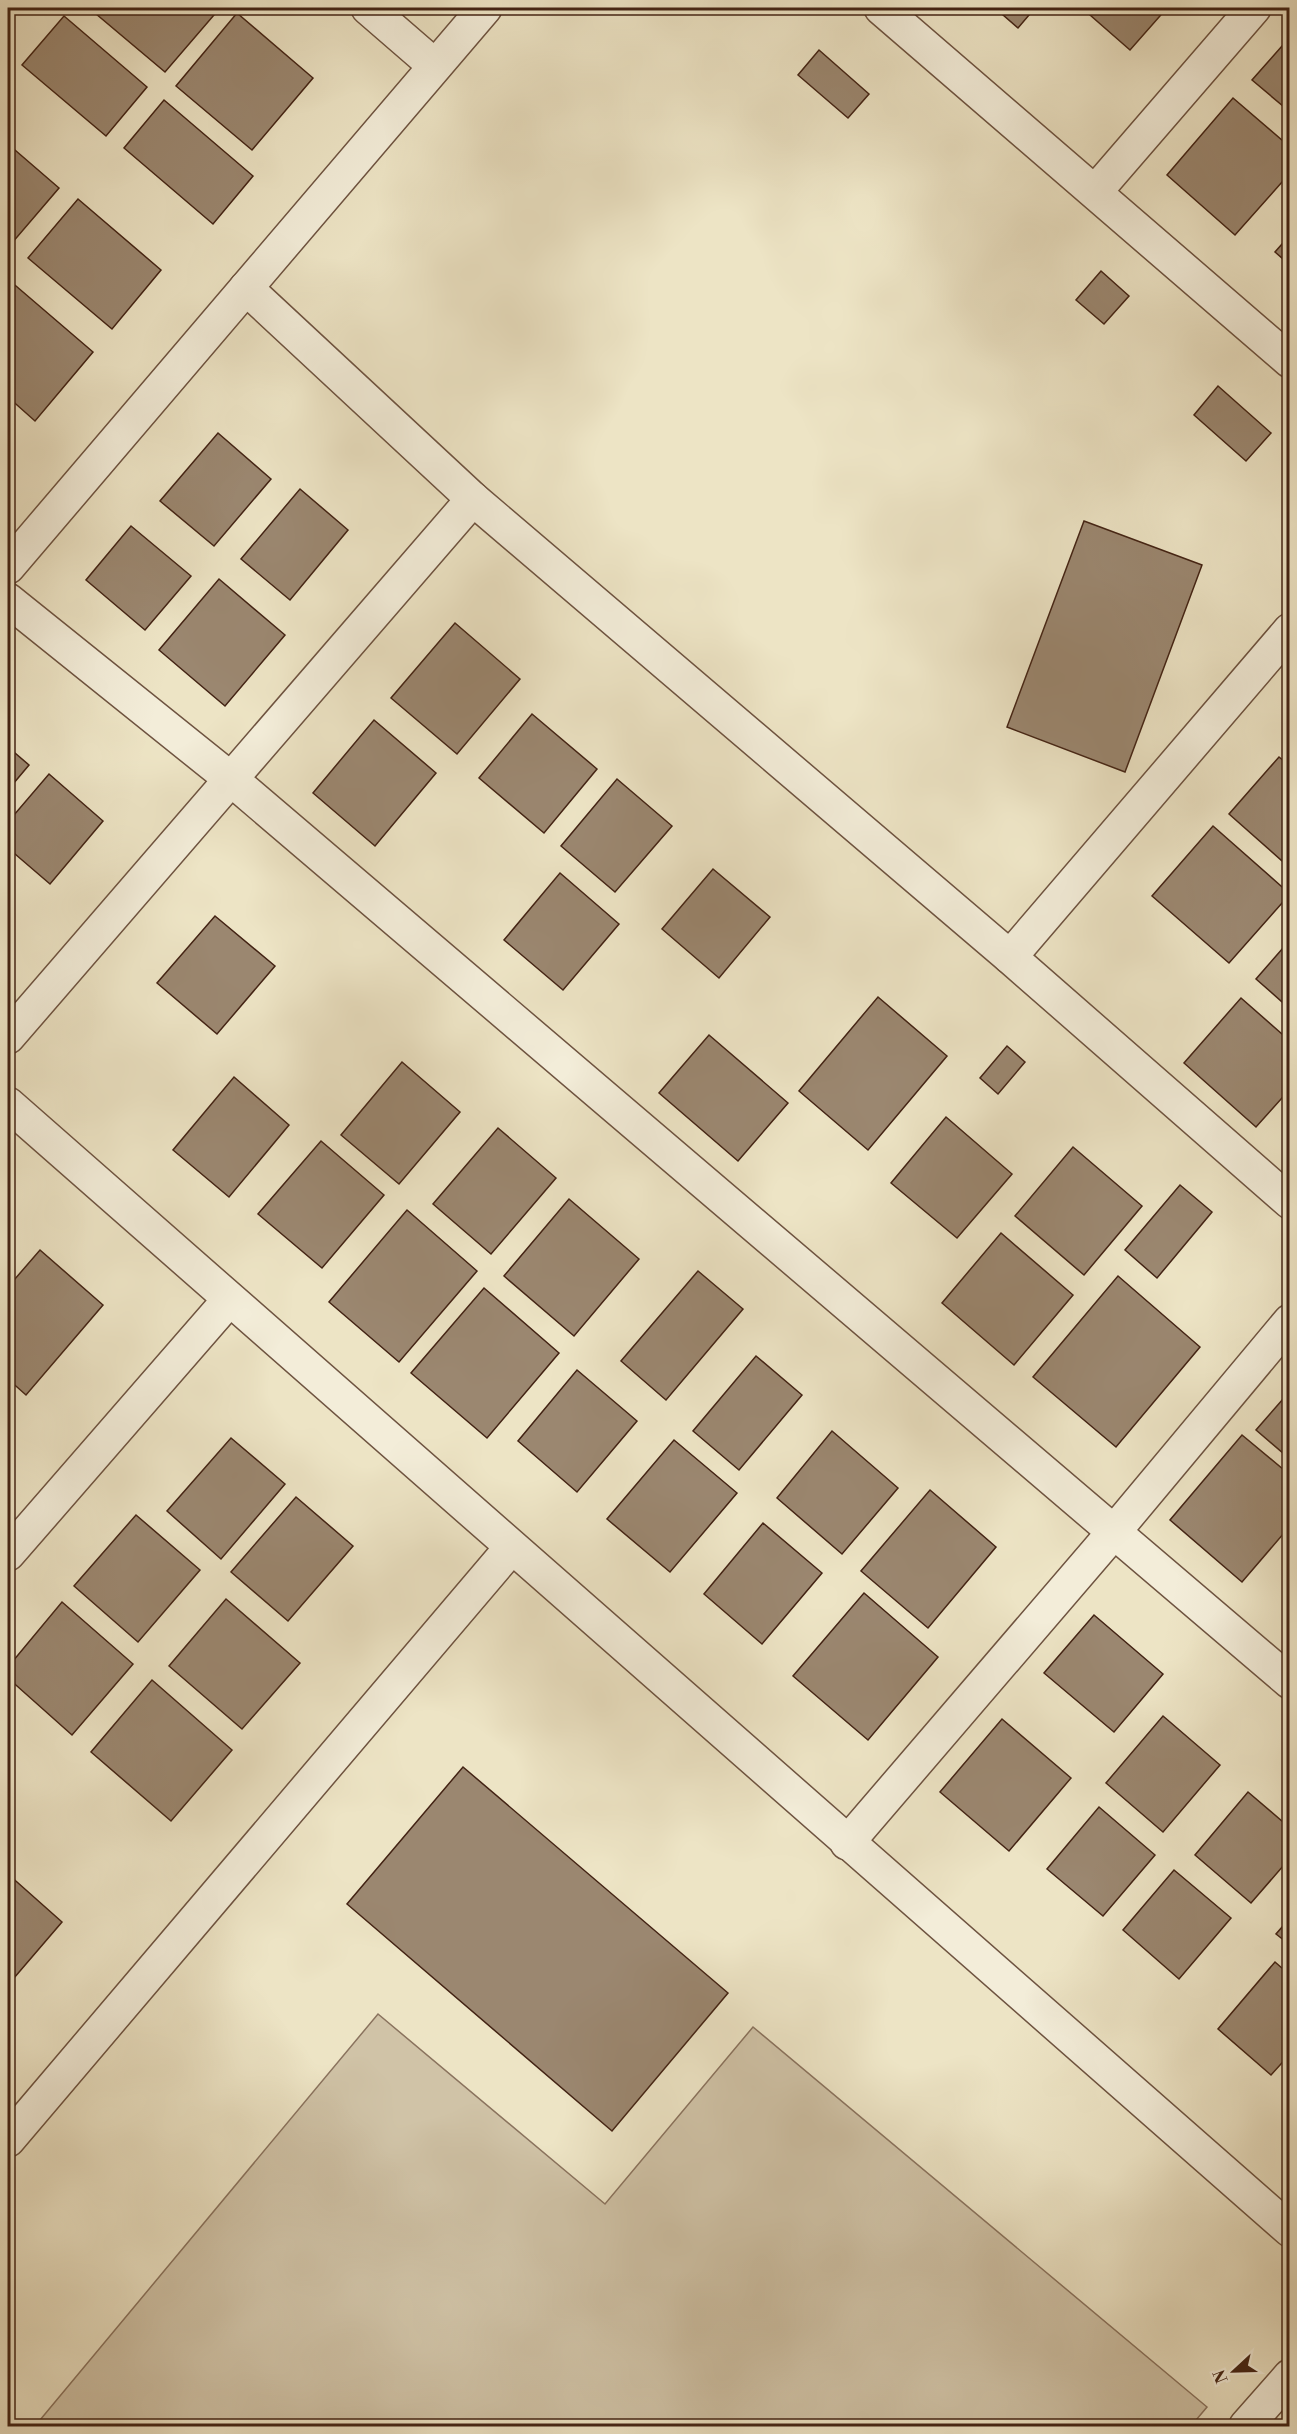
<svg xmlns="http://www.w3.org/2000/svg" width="1297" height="2434" viewBox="0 0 1297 2434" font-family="'Libre Bodoni',serif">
<rect width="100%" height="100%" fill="#ede4c5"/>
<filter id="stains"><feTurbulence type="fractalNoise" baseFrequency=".00333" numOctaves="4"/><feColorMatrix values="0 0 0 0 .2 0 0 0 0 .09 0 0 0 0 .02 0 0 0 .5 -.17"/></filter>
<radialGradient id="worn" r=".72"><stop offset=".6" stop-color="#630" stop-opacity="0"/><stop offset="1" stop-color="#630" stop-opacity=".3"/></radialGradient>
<path fill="#d0c3a7" stroke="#8a735e" stroke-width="1.5" d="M378,2014L605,2204L753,2027L1207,2407L1191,2426H35Z"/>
<g fill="#9b8770" stroke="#432314" stroke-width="1.5">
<path d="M89,8H220L165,72Z"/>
<path d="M995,8H1035L1018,28Z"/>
<path d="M1082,8H1167L1130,50Z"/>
<path d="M237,13L313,78L252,150L176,86Z"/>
<path d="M64,16L147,87L106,136L22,65Z"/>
<path d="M1290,37V112L1252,80Z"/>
<path d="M819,50L869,94L848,118L798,75Z"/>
<path d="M1233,98L1290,147V173L1235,235L1167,175Z"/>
<path d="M164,100L253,176L213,224L124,148Z"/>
<path d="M8,144L59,188L12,243L8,239Z"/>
<path d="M78,199L161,270L112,329L28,258Z"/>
<path d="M1290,235V265L1275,252Z"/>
<path d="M1101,271L1129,296L1104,324L1076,300Z"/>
<path d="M9,280L93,352L35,421L8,397Z"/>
<path d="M1218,386L1271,433L1246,461L1194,415Z"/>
<path d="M218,433L271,479L214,546L160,501Z"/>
<path d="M300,489L348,530L290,600L241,559Z"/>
<path d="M1084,521L1202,565L1125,772L1007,727Z"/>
<path d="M131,526L191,576L145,630L86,580Z"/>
<path d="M219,579L285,635L225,706L159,650Z"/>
<path d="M455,623L520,679L457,754L391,698Z"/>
<path d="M532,714L597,769L544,833L479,778Z"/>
<path d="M374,720L436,773L375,846L313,793Z"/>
<path d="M8,747L29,765L8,790Z"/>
<path d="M1279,757L1290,766V868L1229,814Z"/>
<path d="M49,774L103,821L50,884L8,848V822Z"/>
<path d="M617,779L672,826L615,892L561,846Z"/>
<path d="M1213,826L1290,894L1229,963L1152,896Z"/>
<path d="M713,869L770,917L719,978L662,929Z"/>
<path d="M560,873L619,924L563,990L504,940Z"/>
<path d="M215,916L275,966L217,1034L157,983Z"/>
<path d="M1290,940V1009L1256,979Z"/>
<path d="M878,997L947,1056L868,1150L799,1091Z"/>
<path d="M1241,998L1290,1041V1089L1256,1127L1184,1063Z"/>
<path d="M709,1035L788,1103L738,1161L659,1093Z"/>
<path d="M1007,1046L1025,1062L998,1094L980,1078Z"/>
<path d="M402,1062L460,1112L399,1184L341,1135Z"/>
<path d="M234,1077L289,1125L229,1197L173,1150Z"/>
<path d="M946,1117L1012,1174L957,1238L891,1183Z"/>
<path d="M498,1128L556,1178L491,1254L433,1204Z"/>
<path d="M321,1141L384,1195L322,1268L258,1214Z"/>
<path d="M1073,1147L1142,1206L1084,1275L1015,1216Z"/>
<path d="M1180,1185L1212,1212L1157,1278L1125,1250Z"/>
<path d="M569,1199L639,1259L574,1336L504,1276Z"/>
<path d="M407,1210L477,1271L399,1362L329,1302Z"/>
<path d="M1001,1233L1073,1295L1014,1365L942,1303Z"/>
<path d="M40,1250L103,1305L26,1395L8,1379V1287Z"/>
<path d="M698,1271L743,1309L666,1400L621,1361Z"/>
<path d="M1118,1276L1200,1347L1116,1447L1033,1377Z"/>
<path d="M484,1288L559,1353L487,1438L411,1373Z"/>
<path d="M756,1356L802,1395L739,1470L693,1431Z"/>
<path d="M577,1370L637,1421L577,1492L518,1441Z"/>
<path d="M1290,1391V1459L1256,1430Z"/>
<path d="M832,1431L898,1488L842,1554L777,1498Z"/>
<path d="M1242,1435L1290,1475V1526L1242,1582L1170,1520Z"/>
<path d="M231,1438L285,1484L221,1559L167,1511Z"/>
<path d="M674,1440L737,1493L670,1572L607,1519Z"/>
<path d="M930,1490L996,1547L928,1628L861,1571Z"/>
<path d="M296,1497L353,1546L288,1621L231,1572Z"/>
<path d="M136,1515L200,1570L138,1642L74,1586Z"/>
<path d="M763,1523L822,1573L762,1644L704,1594Z"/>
<path d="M864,1593L938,1657L868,1740L793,1676Z"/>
<path d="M226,1599L300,1663L242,1729L169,1666Z"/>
<path d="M62,1602L133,1664L72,1735L8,1678V1667Z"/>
<path d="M1094,1615L1163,1674L1114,1732L1044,1673Z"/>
<path d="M152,1680L232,1750L171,1821L91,1752Z"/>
<path d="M1163,1716L1220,1765L1163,1832L1106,1783Z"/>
<path d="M1002,1719L1071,1778L1009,1851L940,1792Z"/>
<path d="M463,1767L728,1993L612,2131L347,1904Z"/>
<path d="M1248,1792L1290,1828V1858L1251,1903L1195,1855Z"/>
<path d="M1099,1807L1155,1855L1103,1916L1047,1869Z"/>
<path d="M1174,1870L1231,1918L1179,1979L1123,1930Z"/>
<path d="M8,1874L62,1922L8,1985Z"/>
<path d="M1290,1918V1945L1276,1934Z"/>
<path d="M1275,1962L1290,1975V2054L1271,2075L1218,2029Z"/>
</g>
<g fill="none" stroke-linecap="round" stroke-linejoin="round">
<defs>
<g id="minor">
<path d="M368,8L435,66"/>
<path d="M881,8L1290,361"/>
<path d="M1095,192L1254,8"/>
<path d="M246,288L473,499L1010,957L1290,1202"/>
<path d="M8,567L485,8"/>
<path d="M8,600L232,780L1290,1682"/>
<path d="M1010,957L1290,630"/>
<path d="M8,1037L473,499"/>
<path d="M8,1104L1290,2230"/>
<path d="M8,1554L228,1301"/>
<path d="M847,1843L1113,1533L1290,1321"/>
<path d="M8,2140L511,1548"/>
<path d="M1246,2426L1290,2376"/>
</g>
</defs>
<use href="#minor" stroke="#6e5340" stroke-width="36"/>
<use href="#minor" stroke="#f3edd9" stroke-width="33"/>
</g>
<rect width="1297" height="2434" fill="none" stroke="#ede4c5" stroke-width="30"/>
<rect x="9" y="9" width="1279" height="2416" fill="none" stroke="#432314" stroke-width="3"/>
<rect x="15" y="15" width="1267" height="2404" fill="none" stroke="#432314" stroke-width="1.5"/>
<g transform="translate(1234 2371) rotate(248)" stroke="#f3edd9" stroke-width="4.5" paint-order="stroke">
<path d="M0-4.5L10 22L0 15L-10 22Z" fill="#432314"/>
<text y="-9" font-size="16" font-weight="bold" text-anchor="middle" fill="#432314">N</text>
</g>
<rect width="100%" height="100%" filter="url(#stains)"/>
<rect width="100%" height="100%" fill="url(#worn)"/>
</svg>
